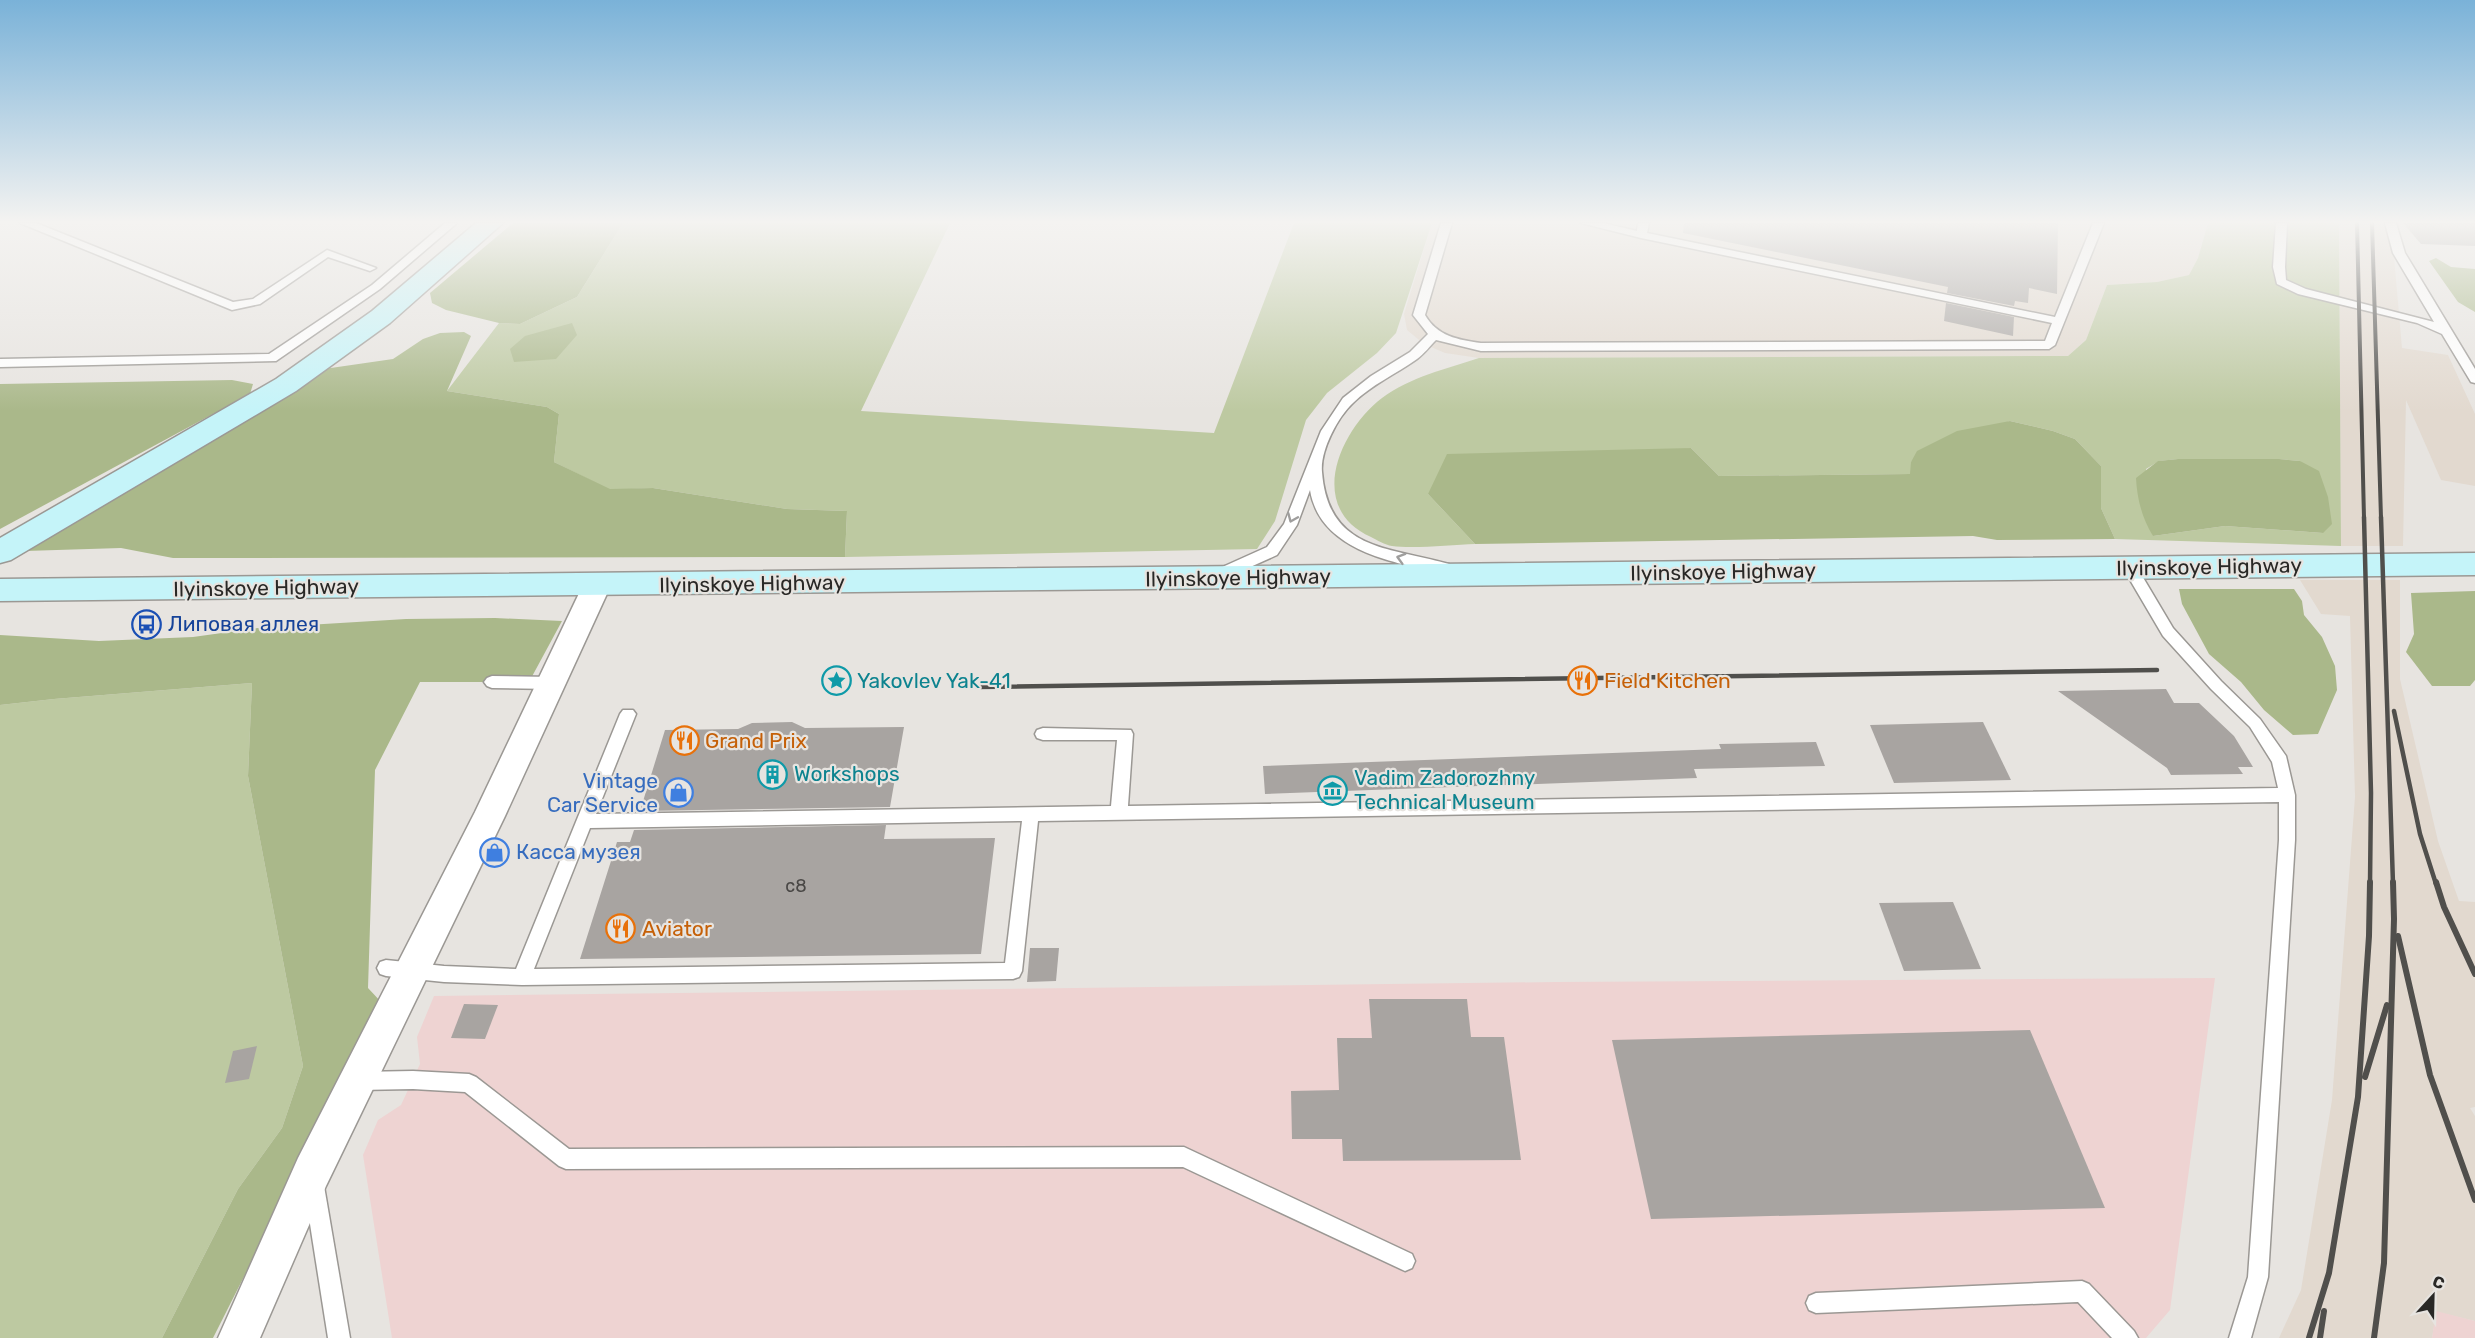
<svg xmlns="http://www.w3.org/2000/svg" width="2475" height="1338" viewBox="0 0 2475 1338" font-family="Rubik,sans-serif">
<rect width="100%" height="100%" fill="#e7e4e0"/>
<g fill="#e2d9cf">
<path d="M1432,223H2208L2198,258L2189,275L2157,282L2107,285L2086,340L2068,356L1479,358L1445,353L1424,344L1407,330L1404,314Z"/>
<path d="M2339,223H2391L2402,348L2448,355L2475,414V486L2441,480L2406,400L2403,546H2341Z"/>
<path d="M2300,580H2400V679L2438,841L2459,901L2475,902V1107L2470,1108L2475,1116V1321L2437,1312L2432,1338H2279L2301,1290L2332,1100L2355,797L2350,616L2321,614Z"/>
</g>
<g fill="#eed3d2">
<path d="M2215,978L2170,1310L2146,1338H392L363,1155L378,1120L401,1105L420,1064L417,1037L434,996L1556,982Z"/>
<path d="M2436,1311L2475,1321V1338H2432Z"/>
</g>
<g fill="#bdc9a1" fill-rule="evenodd">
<path d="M623,223H950L861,411L1214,433L1294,223H1432L1396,333L1377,353L1327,393L1306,420L1275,521L1257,549L845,557L847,511L787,509L653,488L610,490L554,462L559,414L547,407L447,391L499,323L520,324L577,297Z"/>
<path d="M2208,223H2339L2341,546L2115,539L2101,508V466L2075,439L2053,431L2010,421L1911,462V474L1719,476L1691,448L1428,494L1475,544C1452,545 1412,549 1392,546C1385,545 1377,540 1371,537C1306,508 1339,431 1382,398C1410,377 1446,369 1479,358L2068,356L2086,340L2107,285L2157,282L2189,275L2198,258ZM2178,459H2279L2300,461L2323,533L2225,526L2153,536L2146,469L2159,461Z"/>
<path d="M252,683L248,776L303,1066L282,1128L238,1189L162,1338H0V705L54,699Z"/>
</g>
<g fill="#aab88a">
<path d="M513,223H623L577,297L520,324L499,323L446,310L432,303L430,293Z"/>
<path d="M2436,258L2451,267L2475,269V312L2458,302L2429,261Z"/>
<path d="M572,323L577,335L556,359L514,362L510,349L525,336Z"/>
<path d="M464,332L471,336L447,391L547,407L559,414L554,462L610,489L653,488L787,509L847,511L845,557L173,558L121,548L25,551L317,370L393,359L423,339L440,333Z"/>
<path d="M232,380L253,384L250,394L0,529V384Z"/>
<path d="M2010,421L2053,431L2075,439L2101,466V508L2115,539L1997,540L1973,536L1475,544L1428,494L1447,454L1691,448L1719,476L1910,474L1911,462L1917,451L1957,431Z"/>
<path d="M2178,459H2279L2300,461L2319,471L2328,497L2332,524L2323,533L2225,526L2153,536C2142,518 2137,499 2136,478L2158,461Z"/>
<path d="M2179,589H2294L2302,601L2304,615L2322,637L2335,666L2337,690L2318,734L2293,735L2264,710L2241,682L2209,654L2182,604Z"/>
<path d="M2475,591V680L2470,686H2432L2406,652L2414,634L2411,593Z"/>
<path d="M495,618L562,621L529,682H420L375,770L368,988L382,1003L213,1338H162L238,1189L282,1128L303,1066L248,776L252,683L54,699L0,705V635L99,641L193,637L258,628L406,619Z"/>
</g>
<g fill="#a8a4a1">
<path d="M1684,223H2058L2057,294L2029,288L2028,303L2015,301L2014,306L1947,293L1948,287L1683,233Z"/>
<path d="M2403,223H2475V246L2421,244Z"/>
<path d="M1946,303L2014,317L2013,336L1944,321Z"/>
<path d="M2166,689L2174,703H2199L2234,736L2253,767H2238L2243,774L2171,775L2167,768L2058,691Z"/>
<path d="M792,722L805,728L904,727L890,807L640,811L665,730L738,729L752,723Z"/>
<path d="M1983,722L2011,780L1894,783L1870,725Z"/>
<path d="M1816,742L1825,766L1694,769L1697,778L1265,794L1263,766L1721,749L1719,744Z"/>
<path d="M886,825L884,839L995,838L981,954L580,959L617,842H630L634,830Z"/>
<path d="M1953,902L1981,969L1904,971L1879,903Z"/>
<path d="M1030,948H1059L1056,981L1027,982Z"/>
<path d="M1369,999H1467L1471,1037H1504L1521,1160L1343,1161L1342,1139H1292L1291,1091L1339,1090L1337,1038H1372Z"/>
<path d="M464,1004L498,1005L485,1039L451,1038Z"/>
<path d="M2030,1030L2105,1208L1651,1219L1612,1040Z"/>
<path d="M257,1046L249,1079L225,1083L233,1051Z"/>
</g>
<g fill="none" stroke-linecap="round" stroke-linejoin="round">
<defs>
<g id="lane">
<path d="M20,223H36L233,302L253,299L327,250L376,268L370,271L328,257L260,304L232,310Z"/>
<path d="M445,223H457L380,289L276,361L0,367V359L269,354L372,285Z"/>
<path d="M1441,223H1452L1425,315C1437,336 1458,340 1481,343L2045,341L2052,323L1641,238L1581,223H1603L1637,231L1638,223H1649L1647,233L2055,317L2093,223H2104L2055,345L2049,349L1481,351L1436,340C1430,346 1424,354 1417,359C1396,374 1371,385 1353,403C1337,418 1320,451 1322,472C1328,551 1389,547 1449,564L1451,568L1449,572L1444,573C1394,563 1320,551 1310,490L1297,525L1277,555L1228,577H1218L1216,573L1218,569L1267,547L1284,524L1321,431L1343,398L1371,376L1410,352L1428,334L1413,315Z"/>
<path d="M2276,223H2287L2285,267L2286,280L2306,289L2434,322L2393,253L2385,223H2396L2405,253L2475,369V383L2471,382L2442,334L2417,323L2298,294L2277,284L2273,267Z"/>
<path d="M2130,563L2135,564L2173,628L2221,681L2260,719L2286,756L2295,795V840L2268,1277L2251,1338H2229L2248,1277L2279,840V802L1038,821L1022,971L1019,977L1013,979L522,985L444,982L386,976L380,974L377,968L380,962L386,960L444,966L516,969L620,714L623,710H633L636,714L596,814L1111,806L1117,740H1043L1037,738L1035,734L1037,730L1043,728L1131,730L1133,734L1128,806L2278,788L2272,762L2250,727L2211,689L2163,636L2123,568ZM1022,821L1005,963L534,969L590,828Z"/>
<path d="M492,676L552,677L557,679L560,683L557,687L552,689L492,688L487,686L484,682L487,678Z"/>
<path d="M413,1071L469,1074L476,1077L569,1149L1184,1147L1412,1254L1415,1261L1412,1268L1405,1271L1183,1167L566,1169L559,1166L465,1092L413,1089L358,1090L351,1087L349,1081L351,1075L358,1072Z"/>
<path d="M314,1176L321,1179L324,1186L350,1338H328L304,1186L307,1179Z"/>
<path d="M2082,1281L2089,1284L2134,1331L2138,1338H2112L2078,1302L1816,1313L1809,1310L1806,1303L1809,1296L1816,1293Z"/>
</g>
<path id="street" d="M597,575L607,578L611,585L505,816L326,1186L260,1338H218L298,1158L475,812L583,585L587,578Z"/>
<g id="secondary">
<path d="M476,223H503L390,323L296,391L11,560L0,563V538L276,379L372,311Z"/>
<path d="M2475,553V575L0,601V579Z"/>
</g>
</defs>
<use href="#lane" stroke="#9b9894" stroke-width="3"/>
<use href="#street" stroke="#9b9894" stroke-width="3"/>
<use href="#secondary" stroke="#9b9894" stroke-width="3"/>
<use href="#lane" fill="#fff" fill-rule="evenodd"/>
<use href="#street" fill="#fff" fill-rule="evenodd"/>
<use href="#secondary" fill="#c5f4f9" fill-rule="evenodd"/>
<g stroke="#504f4c" stroke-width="4">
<path d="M2357,223L2364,518"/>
<path d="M2372,223L2381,518"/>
</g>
<g stroke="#504f4c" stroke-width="4.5">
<path d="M2364,517L2371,793L2370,884"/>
<path d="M2381,517L2393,884"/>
<path d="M977,687L2157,670"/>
<path d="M2394,711L2420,834L2436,884"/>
</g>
<g stroke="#504f4c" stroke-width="6">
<path d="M2436,882L2444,907L2475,974"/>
<path d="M2398,936L2430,1075L2475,1200"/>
<path d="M2365,1077L2387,1005"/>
<path d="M2309,1338L2329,1273L2358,1097L2369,936L2370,882"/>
<path d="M2320,1338L2324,1311"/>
<path d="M2374,1338L2384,1263L2394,919L2393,882"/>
</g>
</g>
<defs><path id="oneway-chevron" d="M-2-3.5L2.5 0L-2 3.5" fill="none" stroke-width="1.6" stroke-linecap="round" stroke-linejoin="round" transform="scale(1.5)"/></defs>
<g stroke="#9f9e9d">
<use href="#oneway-chevron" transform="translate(1292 518) rotate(113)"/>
<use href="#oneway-chevron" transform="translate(1401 558) rotate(-164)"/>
</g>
<linearGradient id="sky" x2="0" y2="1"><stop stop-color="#7ab2d8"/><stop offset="0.54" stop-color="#f4f3f1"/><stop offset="1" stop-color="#f4f3f1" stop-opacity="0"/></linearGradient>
<rect width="2475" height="411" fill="url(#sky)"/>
<defs>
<symbol id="bus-ring" viewBox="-11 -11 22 22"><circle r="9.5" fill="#e7e4e0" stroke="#1a4fb4" stroke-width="1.5"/><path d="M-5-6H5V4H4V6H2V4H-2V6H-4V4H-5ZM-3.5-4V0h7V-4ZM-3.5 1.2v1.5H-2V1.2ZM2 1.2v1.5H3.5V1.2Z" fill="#1a4fb4"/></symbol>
<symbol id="sight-ring" viewBox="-11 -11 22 22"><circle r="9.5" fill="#e7e4e0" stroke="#0f9aa8" stroke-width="1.5"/><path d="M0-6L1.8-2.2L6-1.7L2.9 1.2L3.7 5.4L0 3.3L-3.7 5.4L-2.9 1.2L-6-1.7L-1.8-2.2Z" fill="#0f9aa8"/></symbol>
<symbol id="restaurant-ring" viewBox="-11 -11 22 22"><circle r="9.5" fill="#e7e4e0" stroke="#e8710a" stroke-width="1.5"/><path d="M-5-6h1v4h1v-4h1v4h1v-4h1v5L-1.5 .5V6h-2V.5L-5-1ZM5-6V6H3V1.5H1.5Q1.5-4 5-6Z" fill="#e8710a"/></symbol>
<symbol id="building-ring" viewBox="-11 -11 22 22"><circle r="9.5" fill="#e7e4e0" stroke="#0f9aa8" stroke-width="1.5"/><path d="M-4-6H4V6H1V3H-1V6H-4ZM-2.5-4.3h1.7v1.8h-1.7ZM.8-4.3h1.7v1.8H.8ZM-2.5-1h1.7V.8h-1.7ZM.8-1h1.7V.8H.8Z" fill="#0f9aa8"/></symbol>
<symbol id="museum-ring" viewBox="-11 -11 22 22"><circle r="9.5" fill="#e7e4e0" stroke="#0f9aa8" stroke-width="1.5"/><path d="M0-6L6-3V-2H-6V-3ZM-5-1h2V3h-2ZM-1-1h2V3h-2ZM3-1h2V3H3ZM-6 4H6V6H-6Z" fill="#0f9aa8"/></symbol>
<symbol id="shop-ring" viewBox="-11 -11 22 22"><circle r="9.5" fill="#e7e4e0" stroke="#3f7fe0" stroke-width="1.5"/><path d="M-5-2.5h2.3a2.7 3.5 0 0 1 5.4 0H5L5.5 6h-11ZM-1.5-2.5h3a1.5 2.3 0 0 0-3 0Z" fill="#3f7fe0"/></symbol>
</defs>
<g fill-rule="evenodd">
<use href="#bus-ring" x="130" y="608" width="33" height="33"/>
<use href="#sight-ring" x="820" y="664" width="33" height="33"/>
<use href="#restaurant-ring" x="1566" y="664" width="33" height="33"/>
<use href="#restaurant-ring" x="668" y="724" width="33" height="33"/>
<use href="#building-ring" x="756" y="758" width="33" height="33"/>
<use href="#museum-ring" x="1316" y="774" width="33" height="33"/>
<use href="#shop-ring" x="662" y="776" width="33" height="33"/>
<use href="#shop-ring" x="478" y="836" width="33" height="33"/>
<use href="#restaurant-ring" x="604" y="912" width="33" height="33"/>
</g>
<g text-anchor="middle" stroke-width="4.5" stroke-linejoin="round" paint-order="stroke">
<g font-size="18" fill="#494745">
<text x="796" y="892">с8</text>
</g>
<g font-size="21" fill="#292826" stroke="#e7e4e0">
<text transform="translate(2209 567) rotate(-1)" y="7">Ilyinskoye Highway</text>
<text transform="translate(1723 572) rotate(-1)" y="7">Ilyinskoye Highway</text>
<text transform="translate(1238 578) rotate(-1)" y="7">Ilyinskoye Highway</text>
<text transform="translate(752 584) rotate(-1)" y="7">Ilyinskoye Highway</text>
<text transform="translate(266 588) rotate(-1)" y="7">Ilyinskoye Highway</text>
</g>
<g font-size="21" fill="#164399" stroke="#e7e4e0" text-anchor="start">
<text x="168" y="631">Липовая аллея</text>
</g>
<g font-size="21" fill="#0d838f" stroke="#e7e4e0" text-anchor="start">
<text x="857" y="688">Yakovlev Yak-41</text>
<text x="794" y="781">Workshops</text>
<text x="1354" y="785">Vadim Zadorozhny<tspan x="1354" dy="24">Technical Museum</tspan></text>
</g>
<g font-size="21" fill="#c56008" stroke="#e7e4e0" text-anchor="start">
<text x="1604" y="688">Field Kitchen</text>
<text x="705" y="748">Grand Prix</text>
<text x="642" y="936">Aviator</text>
</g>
<g font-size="21" fill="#366cbe" stroke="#e7e4e0" text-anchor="end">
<text x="658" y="788">Vintage<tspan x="658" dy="24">Car Service</tspan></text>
<text x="516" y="859" text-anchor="start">Касса музея</text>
</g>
</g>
<g transform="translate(2433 1296) rotate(22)" stroke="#e7e4e0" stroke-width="4.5" paint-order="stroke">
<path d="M0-4.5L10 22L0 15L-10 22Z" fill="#292826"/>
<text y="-9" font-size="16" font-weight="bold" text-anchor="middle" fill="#292826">С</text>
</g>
</svg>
